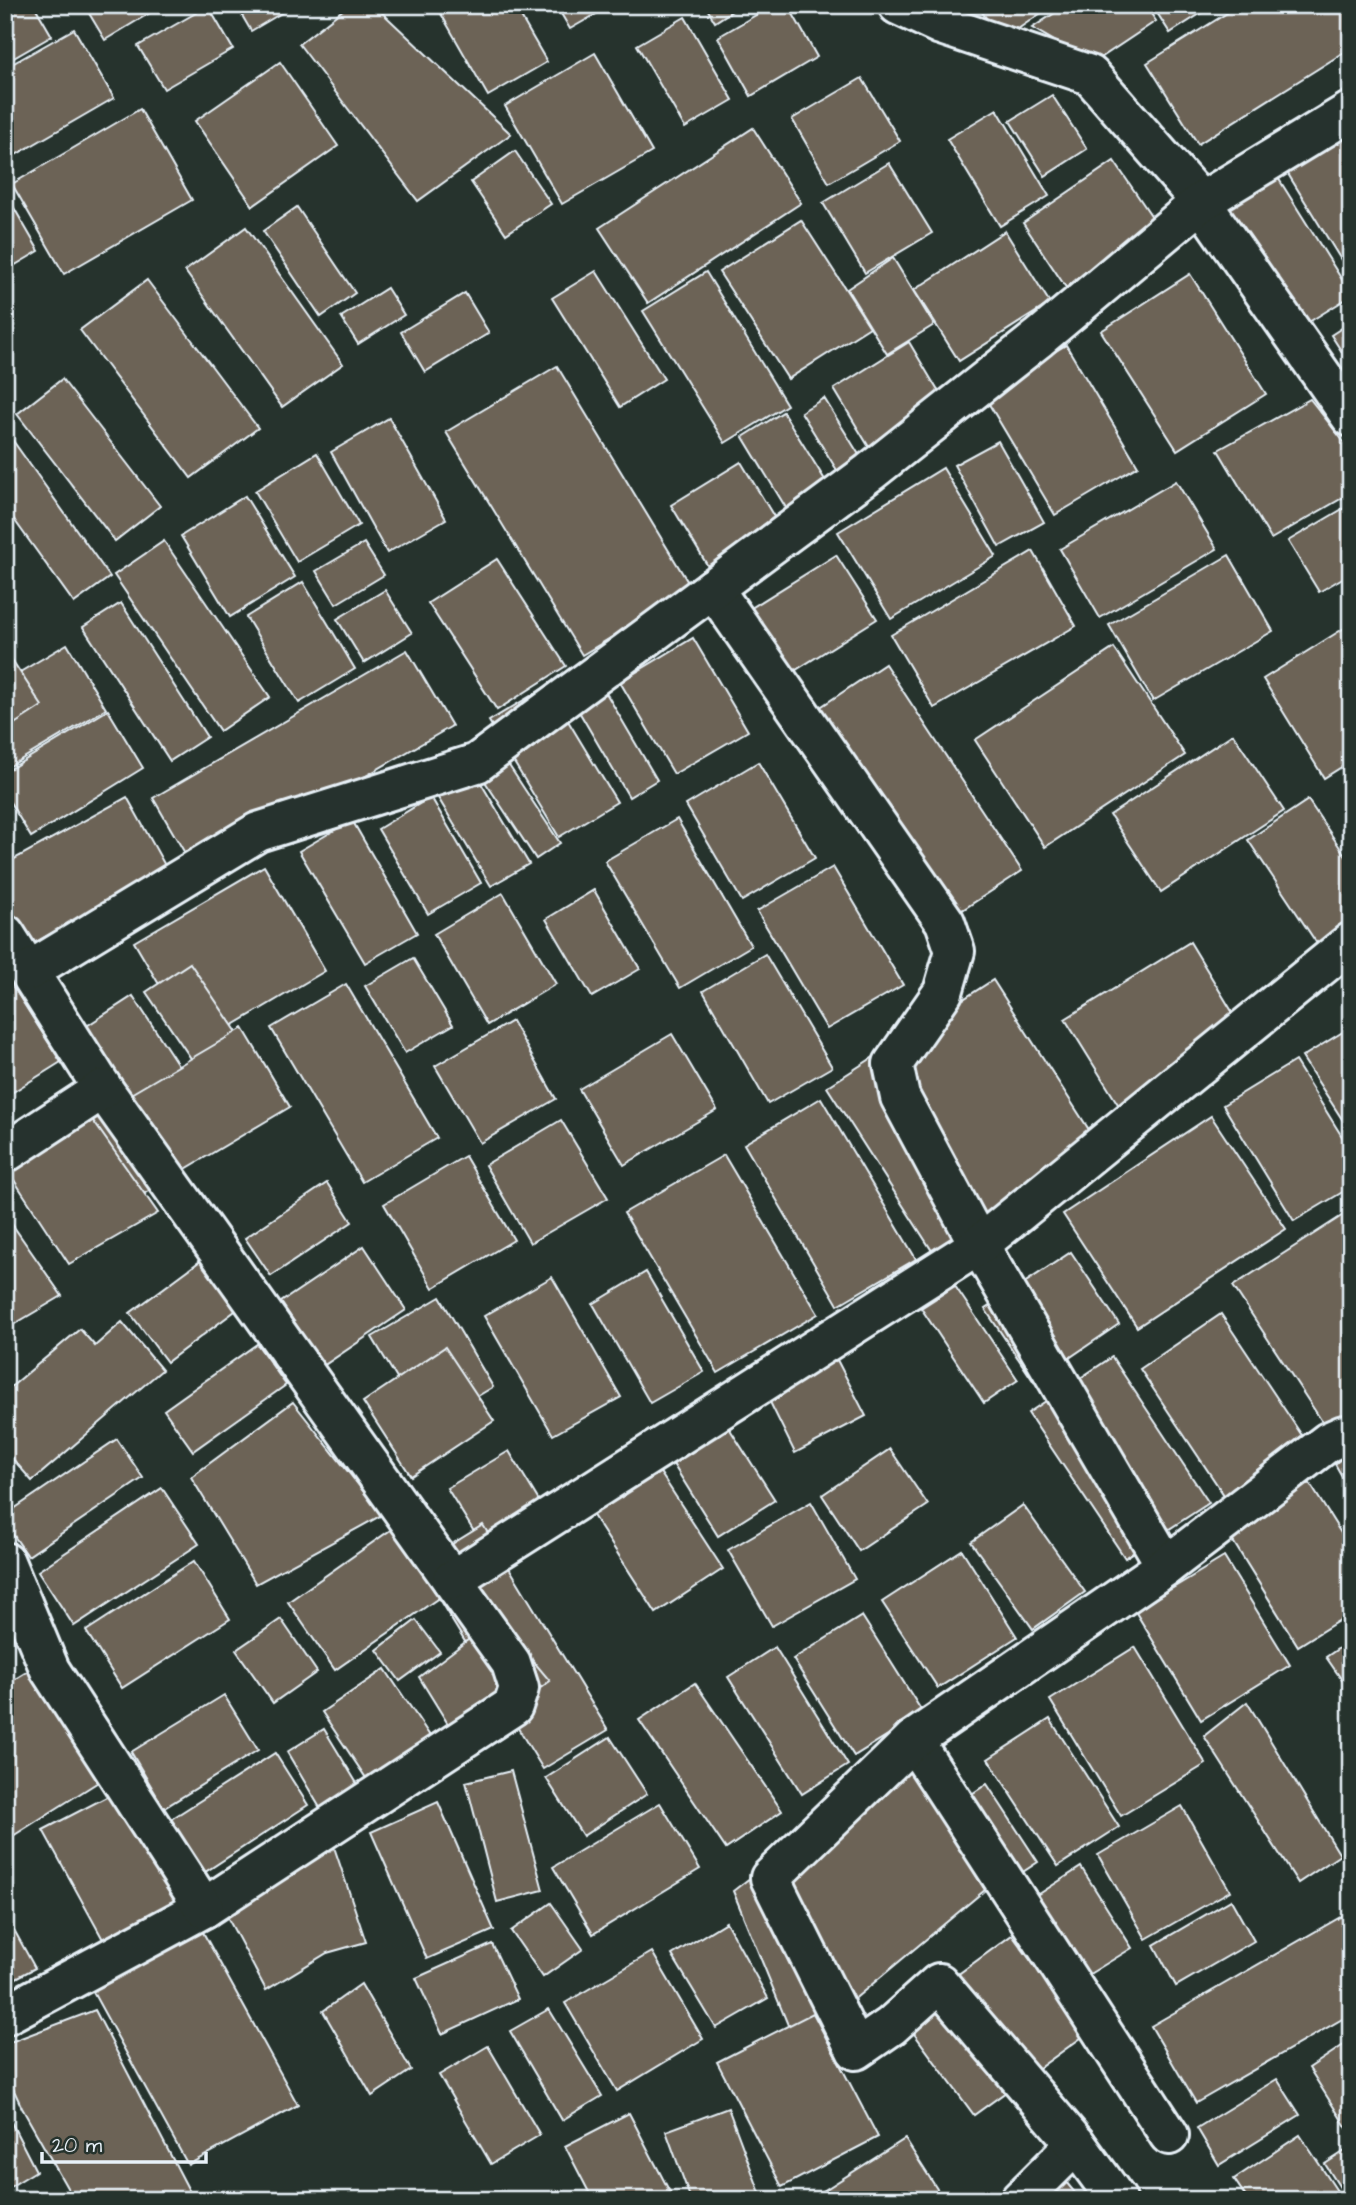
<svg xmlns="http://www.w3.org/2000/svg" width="1356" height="2205" viewBox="0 0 1356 2205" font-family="'Architects Daughter',sans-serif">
<rect width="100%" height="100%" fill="#26332d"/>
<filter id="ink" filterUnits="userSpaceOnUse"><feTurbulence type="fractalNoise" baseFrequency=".0143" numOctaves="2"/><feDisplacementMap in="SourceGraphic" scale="14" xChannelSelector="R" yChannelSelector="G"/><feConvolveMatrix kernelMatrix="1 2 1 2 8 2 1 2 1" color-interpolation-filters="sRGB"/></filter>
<g filter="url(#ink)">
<g fill="#6c6356" stroke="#e8f1f8" stroke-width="2">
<path d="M5,5H34L52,36L5,63Z"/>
<path d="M84,5H163L105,40Z"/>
<path d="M236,5H295L251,31Z"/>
<path d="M349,5H374L511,134L418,201L299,44Z"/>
<path d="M436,5H514L547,62L488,96Z"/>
<path d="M556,5H612L570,29Z"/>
<path d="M705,5H741L715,22Z"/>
<path d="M773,5H788L817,57L751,96L718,37Z"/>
<path d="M992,5H1040L1044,11L1002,40L982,12Z"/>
<path d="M1067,5H1145L1156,21L1093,63L1032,28Z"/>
<path d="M1152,5H1214L1170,33Z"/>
<path d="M1240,5H1351V48L1198,144L1147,63Z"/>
<path d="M208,6L233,49L164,89L138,46Z"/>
<path d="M685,17L733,100L685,128L637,45Z"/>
<path d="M74,29L114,98L5,161V68Z"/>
<path d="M595,53L652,152L562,204L505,106Z"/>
<path d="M280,62L338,146L253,206L195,121Z"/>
<path d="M862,78L900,141L829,183L792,119Z"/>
<path d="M1052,95L1087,149L1045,176L1010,121Z"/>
<path d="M140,109L192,200L64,274L12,184Z"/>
<path d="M997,109L1049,196L1000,226L947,139Z"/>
<path d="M753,128L801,203L648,303L599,228Z"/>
<path d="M1351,129V276L1285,169Z"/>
<path d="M515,151L551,204L506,234L471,182Z"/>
<path d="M1114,161L1163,233L1071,295L1023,223Z"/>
<path d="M889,163L932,233L865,273L823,203Z"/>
<path d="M1270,165L1351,294V296L1296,330L1214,199Z"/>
<path d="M10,201L39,251L5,271V204Z"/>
<path d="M297,207L355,293L321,317L263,231Z"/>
<path d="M801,220L870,327L788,379L719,272Z"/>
<path d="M246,227L343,364L282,407L185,271Z"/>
<path d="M1005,231L1050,303L959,361L914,290Z"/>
<path d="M893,258L934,325L887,354L847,289Z"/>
<path d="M596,271L664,379L620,407L552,298Z"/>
<path d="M706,272L787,405L725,443L643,311Z"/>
<path d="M1190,274L1266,394L1177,450L1101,331Z"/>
<path d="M147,280L258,428L191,478L80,330Z"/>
<path d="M387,288L404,315L358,344L341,317Z"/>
<path d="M465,293L489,333L425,372L401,332Z"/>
<path d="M1351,322V366L1331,335Z"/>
<path d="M909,342L944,401L869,447L834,389Z"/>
<path d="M1066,345L1138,466L1055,515L983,394Z"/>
<path d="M557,366L692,589L582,655L446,432Z"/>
<path d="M62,379L160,506L115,541L17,414Z"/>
<path d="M824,398L866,466L843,480L801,412Z"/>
<path d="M1310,399L1351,451V493L1271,539L1218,450Z"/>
<path d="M783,412L838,501L797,526L743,437Z"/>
<path d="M389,418L446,519L387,553L331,452Z"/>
<path d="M11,438L110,577L74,603L5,507V442Z"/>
<path d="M998,441L1044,522L999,547L954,465Z"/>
<path d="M317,453L359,525L297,562L255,491Z"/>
<path d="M741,462L782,530L712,573L671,505Z"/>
<path d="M943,468L996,556L891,619L838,532Z"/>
<path d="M1176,481L1217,549L1100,618L1060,549Z"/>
<path d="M245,496L295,577L230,617L181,536Z"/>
<path d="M1351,504V573L1319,592L1288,541Z"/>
<path d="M164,541L270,697L220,731L114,575Z"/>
<path d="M364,543L384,575L336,604L316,571Z"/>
<path d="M1033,551L1076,626L934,708L891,635Z"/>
<path d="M836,555L877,619L780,680L740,615Z"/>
<path d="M1229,555L1273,631L1153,701L1109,625Z"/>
<path d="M497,559L566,666L497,710L428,603Z"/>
<path d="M303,582L355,669L299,703L246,617Z"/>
<path d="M385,590L412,633L364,663L337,619Z"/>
<path d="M121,603L207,737L170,761L83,627Z"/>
<path d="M1346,627L1351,634V761L1324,778L1263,679Z"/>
<path d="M693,638L748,731L674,774L620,682Z"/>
<path d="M67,644L106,709L5,769V681Z"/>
<path d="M1114,648L1185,755L1045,847L975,740Z"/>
<path d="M5,649L42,706L5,730Z"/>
<path d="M407,650L452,726L197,874L153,798Z"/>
<path d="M885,664L1022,871L944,922L807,716Z"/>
<path d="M547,686L617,802L559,837L489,721Z"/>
<path d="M602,686L657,780L629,797L574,703Z"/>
<path d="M108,710L143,768L31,837L5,794V772Z"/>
<path d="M1233,734L1284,811L1161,892L1110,815Z"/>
<path d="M506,761L560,843L536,859L482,777Z"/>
<path d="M758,762L815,858L742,901L686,805Z"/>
<path d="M472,768L529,864L491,886L434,791Z"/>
<path d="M127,797L167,869L5,959V864Z"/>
<path d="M431,797L481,883L428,914L378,829Z"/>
<path d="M1308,800L1351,864V932L1322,951L1248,840Z"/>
<path d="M677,819L751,946L680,988L605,861Z"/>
<path d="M352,820L417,933L365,963L299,851Z"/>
<path d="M264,866L325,971L196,1047L134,942Z"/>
<path d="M833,867L903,985L827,1029L757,911Z"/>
<path d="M594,890L640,969L592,997L546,919Z"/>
<path d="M503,893L556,984L487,1025L434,934Z"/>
<path d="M1190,942L1253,1046L1129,1122L1065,1019Z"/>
<path d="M765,954L832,1067L768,1104L703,991Z"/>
<path d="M413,958L453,1025L405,1053L365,986Z"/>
<path d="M190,963L251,1053L207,1082L146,992Z"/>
<path d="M5,974L61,1062L5,1097Z"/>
<path d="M993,980L1102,1150L936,1257L827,1087Z"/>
<path d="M346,984L437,1138L362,1182L271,1028Z"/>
<path d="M133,996L190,1083L140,1116L82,1029Z"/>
<path d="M512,1021L556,1099L480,1143L435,1066Z"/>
<path d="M243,1028L290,1107L125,1205L78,1125Z"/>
<path d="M1346,1030L1351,1037V1133L1302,1057Z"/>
<path d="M672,1034L717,1110L624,1165L579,1089Z"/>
<path d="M1295,1061L1351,1151V1187L1294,1221L1223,1105Z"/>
<path d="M821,1098L916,1259L838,1305L744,1144Z"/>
<path d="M84,1108L158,1213L69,1264L8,1171Z"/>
<path d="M1211,1116L1286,1229L1137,1327L1063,1214Z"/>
<path d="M561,1120L608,1198L530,1243L485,1165Z"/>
<path d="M724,1155L818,1314L718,1373L624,1213Z"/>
<path d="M465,1156L514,1240L433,1288L384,1204Z"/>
<path d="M327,1183L352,1222L271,1276L245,1238Z"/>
<path d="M1351,1210V1414L1327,1429L1233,1286Z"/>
<path d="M5,1214L62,1296L6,1329L5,1328Z"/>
<path d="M364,1246L406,1310L323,1366L281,1302Z"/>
<path d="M1071,1252L1119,1324L1034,1382L985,1309Z"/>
<path d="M211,1253L247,1302L167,1362L130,1313Z"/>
<path d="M646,1272L704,1372L650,1403L593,1304Z"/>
<path d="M552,1277L621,1397L553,1435L484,1316Z"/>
<path d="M955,1286L1018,1380L984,1403L921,1308Z"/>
<path d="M440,1297L493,1387L426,1427L372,1337Z"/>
<path d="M1221,1314L1307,1443L1226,1498L1140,1369Z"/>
<path d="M122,1322L162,1370L32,1481L5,1450V1392L80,1329L95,1346Z"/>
<path d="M257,1344L286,1385L193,1451L164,1410Z"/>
<path d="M445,1347L494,1421L411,1476L363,1402Z"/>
<path d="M1112,1357L1209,1503L1125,1558L1028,1413Z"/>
<path d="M836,1358L866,1416L795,1453L766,1394Z"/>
<path d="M293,1402L382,1515L256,1584L191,1477Z"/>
<path d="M724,1420L775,1500L718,1536L668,1456Z"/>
<path d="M117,1439L143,1478L28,1556L5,1523V1515Z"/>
<path d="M890,1449L928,1505L859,1551L822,1495Z"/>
<path d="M1351,1450V1492L1335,1464Z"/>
<path d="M509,1451L542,1506L481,1543L447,1488Z"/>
<path d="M652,1460L723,1569L656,1613L585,1503Z"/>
<path d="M1307,1479L1351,1549V1613L1298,1646L1226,1530Z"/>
<path d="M162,1488L199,1544L74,1626L38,1571Z"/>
<path d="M811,1502L855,1579L772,1626L728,1550Z"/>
<path d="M1023,1505L1085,1592L1033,1629L971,1542Z"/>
<path d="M483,1525L608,1730L543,1769L418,1565Z"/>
<path d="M392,1529L440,1597L335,1670L288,1602Z"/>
<path d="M962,1550L1017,1637L938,1688L882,1602Z"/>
<path d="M1224,1557L1290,1665L1201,1720L1135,1611Z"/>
<path d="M194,1561L230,1619L122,1688L86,1631Z"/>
<path d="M862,1616L923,1713L854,1756L793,1659Z"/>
<path d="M497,1618L550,1681L461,1745L419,1677Z"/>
<path d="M281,1619L317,1672L273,1703L236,1650Z"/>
<path d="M416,1620L440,1652L400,1681L377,1650Z"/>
<path d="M1351,1640V1693L1326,1657Z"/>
<path d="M775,1647L848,1765L802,1794L728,1677Z"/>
<path d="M1135,1647L1206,1764L1121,1816L1050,1700Z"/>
<path d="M33,1668L103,1779L5,1841V1685Z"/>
<path d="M385,1669L432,1739L368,1781L322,1712Z"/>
<path d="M695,1683L782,1811L726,1849L639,1720Z"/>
<path d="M224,1695L258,1750L164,1808L131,1752Z"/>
<path d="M1247,1702L1340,1855L1298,1883L1204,1736Z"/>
<path d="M1050,1719L1119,1827L1058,1866L988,1759Z"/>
<path d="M324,1729L364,1795L326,1818L287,1752Z"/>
<path d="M610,1737L647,1794L583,1836L546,1778Z"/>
<path d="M275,1753L308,1805L199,1876L165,1823Z"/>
<path d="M905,1758L985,1890L797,2047L733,1891Z"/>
<path d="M511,1771L543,1890L497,1902L466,1782Z"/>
<path d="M987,1784L1038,1862L1012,1879L961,1801Z"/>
<path d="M116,1792L178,1905L106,1945L43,1830Z"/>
<path d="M438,1802L494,1930L427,1959L371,1832Z"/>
<path d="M660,1803L700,1869L593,1934L553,1867Z"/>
<path d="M1182,1806L1230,1891L1146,1939L1098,1855Z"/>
<path d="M334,1847L366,1942L327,1953L266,1990L224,1911Z"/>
<path d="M1081,1867L1132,1948L1083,1978L1033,1898Z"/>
<path d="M1231,1900L1254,1941L1176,1986L1154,1945Z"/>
<path d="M551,1903L583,1949L543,1977L511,1931Z"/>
<path d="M1351,1911V2014L1196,2103L1151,2026Z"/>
<path d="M7,1917L35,1968L5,1984V1919Z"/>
<path d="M726,1922L768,1998L716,2028L672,1955Z"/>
<path d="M199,1925L298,2105L188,2165L89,1985Z"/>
<path d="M1012,1935L1085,2035L974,2115L901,2016Z"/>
<path d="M492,1944L518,1999L442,2034L416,1978Z"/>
<path d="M652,1952L703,2039L617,2091L565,2003Z"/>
<path d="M361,1984L411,2070L372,2096L323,2011Z"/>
<path d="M549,2009L602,2096L562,2120L510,2031Z"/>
<path d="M95,2010L194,2200H74L22,2108L5,2071V2044Z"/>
<path d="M813,2013L878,2137L782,2187L717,2062Z"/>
<path d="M1351,2040V2133H1350L1309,2068Z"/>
<path d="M488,2046L540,2135L491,2164L439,2075Z"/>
<path d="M1277,2079L1300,2115L1219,2165L1197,2128Z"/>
<path d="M728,2108L760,2193L741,2200H691L666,2131Z"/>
<path d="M629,2113L674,2200H593L565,2146Z"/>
<path d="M11,2122L36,2171L5,2190V2126Z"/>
<path d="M1300,2135L1343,2200H1248L1234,2179Z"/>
<path d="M905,2139L944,2200H809Z"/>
<path d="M1351,2147V2200H1348L1325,2164Z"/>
<path d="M1066,2182L1081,2200H1044Z"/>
</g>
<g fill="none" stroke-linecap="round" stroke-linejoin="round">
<defs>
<g id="minor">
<path d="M898,5L941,25L1090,75L1201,202L1351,417"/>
<path d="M713,588L945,922L955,951L943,992L893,1064L900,1097L979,1245L1166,1566"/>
<path d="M5,934L103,1089L511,1663L519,1688L513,1706L204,1908L5,2015"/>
<path d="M29,971L258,832L477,763L870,472L1039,338L1201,202L1351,111"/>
<path d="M5,1153L103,1089"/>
<path d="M5,1562L50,1670L204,1908"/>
<path d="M452,1580L979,1245L1351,942"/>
<path d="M913,1740L1169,2135"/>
<path d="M1020,2200L1076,2144"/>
<path d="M1117,2200L1076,2144L939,1983L891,2026L856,2050L770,1878L913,1740L1166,1566L1328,1442L1344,1435L1351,1438"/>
</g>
</defs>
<use href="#minor" stroke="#e8f1f8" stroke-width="44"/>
<use href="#minor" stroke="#26332d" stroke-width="38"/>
</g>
</g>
<rect width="1356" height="2205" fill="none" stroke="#26332d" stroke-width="28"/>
<rect x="14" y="14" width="1328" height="2177" fill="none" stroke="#e8f1f8" stroke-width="2.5" filter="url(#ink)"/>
<path d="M42 2152v10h164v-10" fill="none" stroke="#e8f1f8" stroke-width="3.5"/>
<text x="52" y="2152" font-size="21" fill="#e8f1f8" stroke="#26332d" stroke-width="5" paint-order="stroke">20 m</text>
</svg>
